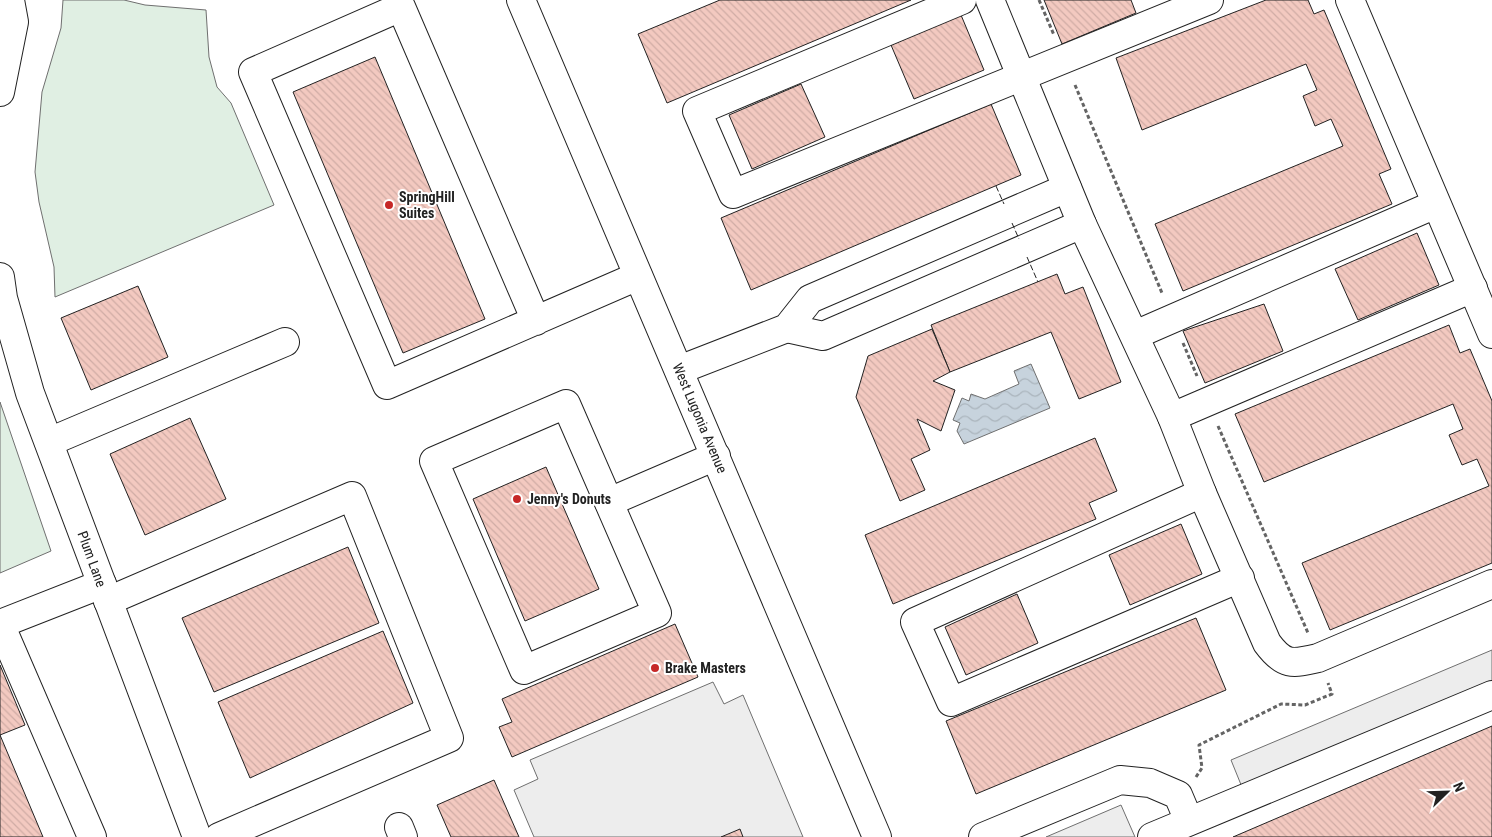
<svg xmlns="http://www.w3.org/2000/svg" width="1492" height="837" viewBox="0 0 1492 837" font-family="'Roboto Condensed',sans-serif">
<defs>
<pattern id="water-waves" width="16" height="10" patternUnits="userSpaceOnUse" patternTransform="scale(1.25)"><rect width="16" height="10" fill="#c7d3dd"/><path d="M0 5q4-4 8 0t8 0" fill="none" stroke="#abb5bd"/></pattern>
<pattern id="building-back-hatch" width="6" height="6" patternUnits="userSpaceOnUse" patternTransform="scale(1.25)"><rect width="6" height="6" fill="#f3c9c0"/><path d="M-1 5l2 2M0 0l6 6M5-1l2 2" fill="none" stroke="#d0aca5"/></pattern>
</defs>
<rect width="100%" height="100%" fill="#fff"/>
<g fill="#e0efe3" stroke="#6f6f6f">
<path d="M63,0H124L145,5L206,10L209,57L217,87L231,103L274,205L55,297L54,267L39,202L35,172L42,92L61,28Z"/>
<path d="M0,402L51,551L0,573Z"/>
</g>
<g fill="#ededed" stroke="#6f6f6f">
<path d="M1492,650V695L1246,797L1231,760Z"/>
<path d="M713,682L724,704L743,695L803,837H534L514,790L538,779L530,760Z"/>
<path d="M1121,805L1135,837H1046Z"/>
</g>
<path fill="url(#water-waves)" stroke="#6f6f6f" d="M1031,364L1050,408L964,444L957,431L960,423L953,420L962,398L969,401L971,394L985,399L1019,384L1014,371Z"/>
<g fill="url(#building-back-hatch)" stroke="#222">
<path d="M720,0H911L667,103L638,34Z"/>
<path d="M1044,0H1131L1136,13L1062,44Z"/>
<path d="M1266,0H1308L1314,14L1324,10L1391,169L1379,174L1392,204L1183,291L1155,224L1343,146L1331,119L1315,126L1303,96L1317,90L1306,64L1142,130L1116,58Z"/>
<path d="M961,15L984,70L914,99L891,45Z"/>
<path d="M375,57L485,319L403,353L293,92Z"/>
<path d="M801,84L825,137L752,169L729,115Z"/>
<path d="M991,104L1021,175L751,290L721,218Z"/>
<path d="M1417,233L1439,285L1358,320L1335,269Z"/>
<path d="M1057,274L1065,294L1083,287L1121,382L1079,399L1051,332L950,372L931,325Z"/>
<path d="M138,286L168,357L91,390L61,318Z"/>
<path d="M1264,304L1283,351L1205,383L1183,331Z"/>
<path d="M1449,325L1460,353L1470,349L1492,401V563L1330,630L1302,563L1489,486L1477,459L1462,465L1449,435L1463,429L1453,404L1264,482L1235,414Z"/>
<path d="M932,329L950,372L933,381L955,390L941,431L917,419L930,450L911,459L925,490L900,501L856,397L868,356Z"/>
<path d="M190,418L226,499L145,535L110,454Z"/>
<path d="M1095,438L1117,491L1089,503L1096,519L893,604L865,535Z"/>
<path d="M546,467L599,589L525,621L473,499Z"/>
<path d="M1181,524L1202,574L1130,605L1109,555Z"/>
<path d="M348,547L379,623L214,692L182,618Z"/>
<path d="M1017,594L1038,643L966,675L945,627Z"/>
<path d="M1196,618L1226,690L976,794L946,721Z"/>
<path d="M675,624L698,677L512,757L499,727L512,722L502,699Z"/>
<path d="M383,631L413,703L250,778L218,702Z"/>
<path d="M0,665L25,725L0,735L43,837H0Z"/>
<path d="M1492,726V837H1233Z"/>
<path d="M494,780L519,837H451L437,805Z"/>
<path d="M740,829L743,837H721Z"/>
</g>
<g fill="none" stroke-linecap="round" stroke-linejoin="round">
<defs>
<g id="minor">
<path d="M521,0L877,837"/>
<path d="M962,0L697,111L733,194L1209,0"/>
<path d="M990,0L1082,224L1172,417L1202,493L1267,643C1284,666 1292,664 1318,658L1492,584"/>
<path d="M1350,0L1492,334"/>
<path d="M0,92L14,22L10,0"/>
<path d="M0,277L3,298L30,393L197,837"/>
<path d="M536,321L401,7L253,72L387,385L638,276"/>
<path d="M787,328L823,336L1082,224"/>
<path d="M1135,335L1436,204"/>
<path d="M679,370L787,328L810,299L1067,188"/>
<path d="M566,404L657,613L524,670L434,461Z"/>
<path d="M1172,417L1473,288"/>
<path d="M49,442L285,342"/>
<path d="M1202,493L915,622L951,702L1240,578"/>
<path d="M609,502L716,456"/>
<path d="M108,601L352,496L449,738L219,837"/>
<path d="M0,624L92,837"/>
<path d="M0,624L102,584"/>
<path d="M399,827L403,837"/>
<path d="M983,837L1120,780L1150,783L1178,795L1189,821"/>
<path d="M1152,837L1492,695"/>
</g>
</defs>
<use href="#minor" stroke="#222" stroke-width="30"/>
<g stroke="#646464" stroke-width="3" stroke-dasharray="4 2.5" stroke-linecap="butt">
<path d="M1039,0L1054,35"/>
<path d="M1075,85L1162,293"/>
<path d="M1183,343L1197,376"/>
<path d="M1218,426L1308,633"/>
<path d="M1196,777L1202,768L1199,745L1281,704L1305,705L1332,694L1328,683"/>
</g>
<use href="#minor" stroke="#fff" stroke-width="28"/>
<g stroke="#222" stroke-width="1" stroke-dasharray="6 2.5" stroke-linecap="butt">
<path d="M996,186L1004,204"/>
<path d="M1012,223L1019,239"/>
<path d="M1027,257L1038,282"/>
</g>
</g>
<g fill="#c62828" stroke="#fff" stroke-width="2">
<circle cx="389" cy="205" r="5"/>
<circle cx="517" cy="499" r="5"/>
<circle cx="655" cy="668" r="5"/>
</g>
<g text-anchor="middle" stroke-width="4" stroke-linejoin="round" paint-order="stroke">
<g font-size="14" font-weight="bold" fill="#222" stroke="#fff" text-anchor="start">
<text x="399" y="202">SpringHill<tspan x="399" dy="16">Suites</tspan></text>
<text x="527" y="504">Jenny's Donuts</text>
<text x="665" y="673">Brake Masters</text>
</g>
<g font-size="14" fill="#222" stroke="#fff">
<text transform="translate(700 418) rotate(67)" y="5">West Lugonia Avenue</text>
<text transform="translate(92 559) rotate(70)" y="5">Plum Lane</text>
</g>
</g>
<g transform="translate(1447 792) rotate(67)" stroke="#ffffff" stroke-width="4" paint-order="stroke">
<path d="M0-4L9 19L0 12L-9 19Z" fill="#222222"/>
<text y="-8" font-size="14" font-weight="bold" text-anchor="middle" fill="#222222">N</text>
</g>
</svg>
